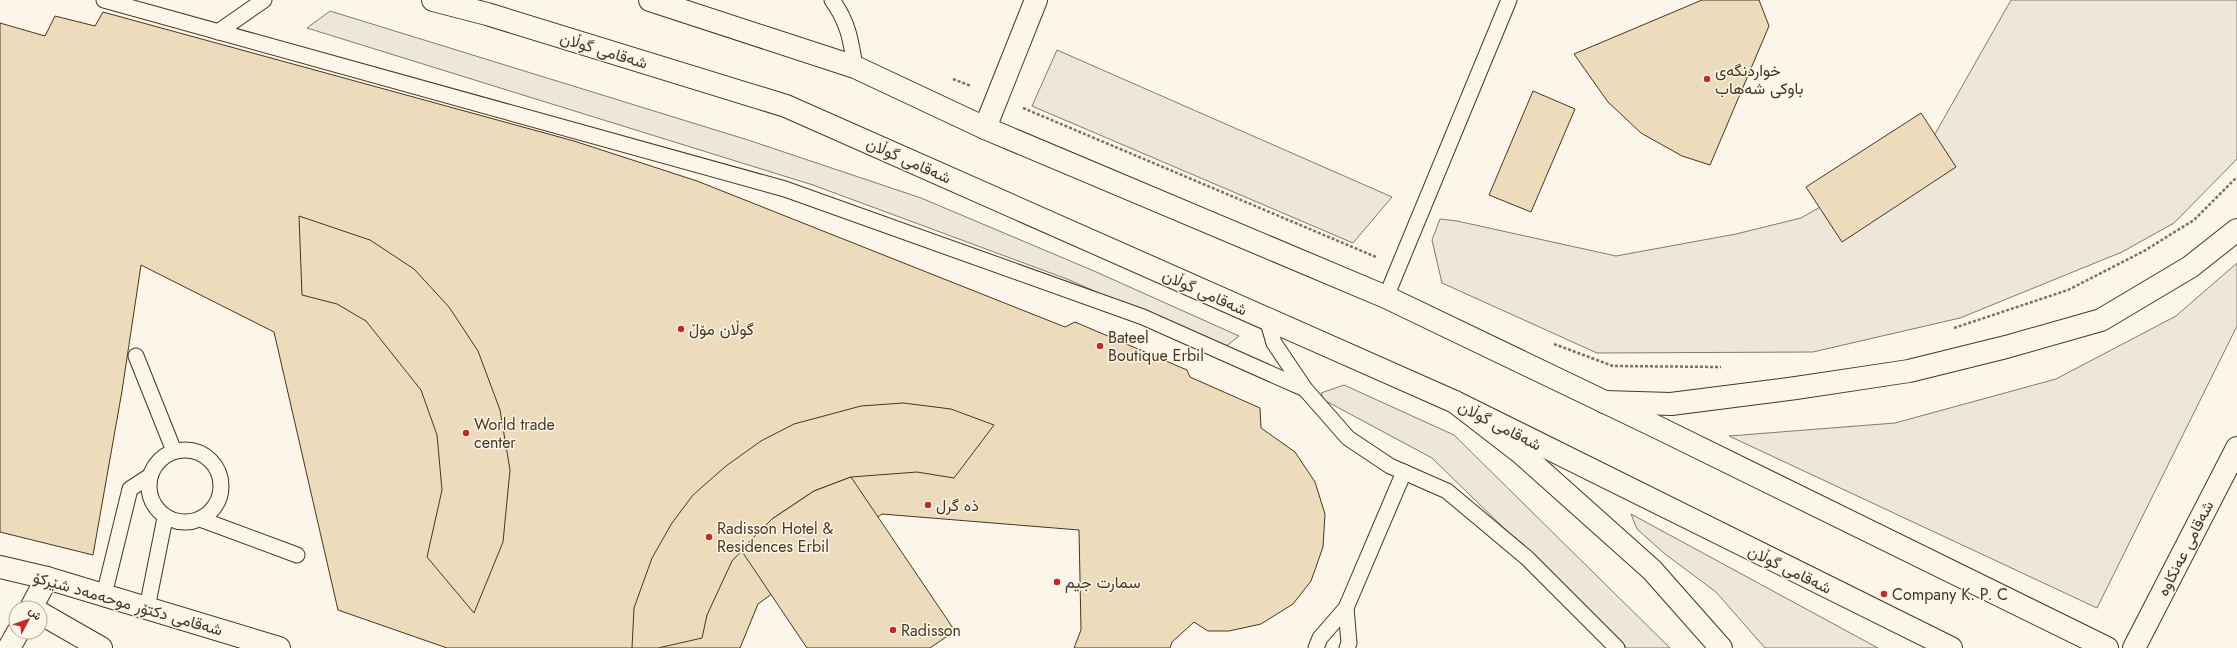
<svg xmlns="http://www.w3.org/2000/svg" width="2237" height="648" viewBox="0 0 2237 648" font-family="Jost,Vazirmatn,sans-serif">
<rect width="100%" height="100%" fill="#fbf6e9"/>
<g fill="#ede6d9" stroke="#887966">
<path d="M2011,0H2237V159L2174,223L2122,252L1960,318L1813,352L1597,353L1442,283L1432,240L1440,219L1457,221L1616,256L1736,234L1801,218L1886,169L1935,134Z"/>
<path d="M1057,50L1392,197L1353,243L1032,106Z"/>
<path d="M2237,263V326L2097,608L1729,436L1895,423L2056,379L2176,316Z"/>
<path d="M1631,514L1878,648H1765L1716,592L1665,554L1637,529Z"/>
</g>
<g fill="#ede7d9" stroke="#887966">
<path d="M330,11L748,140L921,198L1094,271L1239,336L1224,348L1067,279L813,185L307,28Z"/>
<path d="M1344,385L1454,435L1670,648H1627L1432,458L1324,400L1321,393Z"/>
</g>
<g fill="#ecdcbc" stroke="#4a3520">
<path d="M1702,0H1759L1769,26L1710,165L1682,156L1641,133L1608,102L1574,54Z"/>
<path d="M103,12L574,141L697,181L1065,327L1075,322L1187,370L1190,377L1260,408L1261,428L1295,452L1315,482L1325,514L1323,547L1311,581L1293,604L1261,624L1229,631H1208L1194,622L1172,642L1170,648H1074L1081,630L1079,530L882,514L758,604L740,648H447L338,610L274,332L141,265L122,391L93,555L0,532V23L45,36L55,16L95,26Z"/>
<path d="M1533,91L1575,109L1531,212L1489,195Z"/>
<path d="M1921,113L1956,167L1842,242L1806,187Z"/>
<path d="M299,216L370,240L414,269L449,307L478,351L500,410L510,470L503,542L474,613L427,557L442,490L437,435L421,390L366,321L337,304L302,295Z"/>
<path d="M903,403L951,409L994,425L954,478L917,472L851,477L814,491L772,519L732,561L707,615L702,638L658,648H632L634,608L652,558L672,523L693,495L726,466L761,441L794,424L861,406Z"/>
<path d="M851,477L955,631L930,648H807L741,550L772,519L814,491Z"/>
</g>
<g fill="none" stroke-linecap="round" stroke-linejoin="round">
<defs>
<g id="service">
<path d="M104,0L785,189L1143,317L1305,389"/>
<path d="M832,0C848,22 851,40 855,67"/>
<path d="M218,32L264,0"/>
<path d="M1386,297L1509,0"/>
<path d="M1267,319L1274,343L1305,389L1348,438L1390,466L1447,491L1527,558L1617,648"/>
<path d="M136,356L174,451"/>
<circle cx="185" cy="486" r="36"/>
<path d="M200,519L297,555"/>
<path d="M104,595L130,489L150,476"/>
<path d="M147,608L165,518"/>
<path d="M1346,608L1349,643L1347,648"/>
<path d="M1316,648L1320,638L1346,608L1404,472"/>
</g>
<g id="minor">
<path d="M985,128L1036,0"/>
<path d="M40,613L101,648"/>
</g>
<g id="tertiary">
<path d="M0,567L47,578L279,648"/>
<path d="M31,608L47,578"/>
<path d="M9,648L18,632"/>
</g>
<g id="primary">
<path d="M433,0L487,14L786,106L1455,402L1951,648"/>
<path d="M650,0L855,67L985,128L1386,297L1659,428L2107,648"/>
</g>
<g id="trunk">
<path d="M1455,402L1521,453L1652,570L1721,648"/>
<path d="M1604,402L1671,404L1796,388L1909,371L2006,347L2101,320L2190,267L2237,230"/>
<path d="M2134,648L2237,448"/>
</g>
</defs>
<use href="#service" stroke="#4a3520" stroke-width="17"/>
<use href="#minor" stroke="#4a3520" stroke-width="24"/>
<use href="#tertiary" stroke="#4a3520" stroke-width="24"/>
<use href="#primary" stroke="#4a3520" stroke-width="24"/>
<use href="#trunk" stroke="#4a3520" stroke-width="24"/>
<g stroke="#7f6f5c" stroke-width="2.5" stroke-dasharray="3 2" stroke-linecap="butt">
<path d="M953,79L971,86"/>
<path d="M1023,108L1376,257"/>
<path d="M1954,328L2068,290L2144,251L2194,220L2237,177"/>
<path d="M1554,344L1613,366L1721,367"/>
</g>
<use href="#service" stroke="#fbf6e9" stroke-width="15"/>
<use href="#minor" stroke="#fbf6e9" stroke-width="22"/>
<use href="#tertiary" stroke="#fbf6e9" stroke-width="22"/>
<use href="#primary" stroke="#fbf6e9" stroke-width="22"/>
<use href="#trunk" stroke="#fbf6e9" stroke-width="22"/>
</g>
<g fill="#c62828" stroke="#fbf6e9" stroke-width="1.5">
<circle cx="1707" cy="79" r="4"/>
<circle cx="681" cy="329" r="4"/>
<circle cx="1100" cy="346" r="4"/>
<circle cx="466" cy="433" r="4"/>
<circle cx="928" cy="505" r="4"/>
<circle cx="709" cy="537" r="4"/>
<circle cx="1057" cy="582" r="4"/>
<circle cx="1884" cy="594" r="4"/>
<circle cx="893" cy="630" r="4"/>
</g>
<g text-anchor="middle" stroke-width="3" stroke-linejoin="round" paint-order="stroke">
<g font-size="16" fill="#4a3520" stroke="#fbf6e9">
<text transform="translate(604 50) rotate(17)" y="6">شەقامی گوڵان</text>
<text transform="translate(909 160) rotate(24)" y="6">شەقامی گوڵان</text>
<text transform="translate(1205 292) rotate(24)" y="6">شەقامی گوڵان</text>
<text transform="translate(1500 425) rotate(27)" y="6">شەقامی گوڵان</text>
<text transform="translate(2185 548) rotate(-63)" y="6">شەقامی عەنکاوە</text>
<text transform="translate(1790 569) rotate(26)" y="6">شەقامی گوڵان</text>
<text transform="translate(128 603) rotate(16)" y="6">شەقامی دکتۆر موحەمەد شێرکۆ</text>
</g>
<g font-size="16" fill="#4a3520" stroke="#fbf6e9" text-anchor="start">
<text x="1715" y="76">خواردنگەی<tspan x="1715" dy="18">باوکی شەھاب</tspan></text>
<text x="689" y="335">گوڵان مۆڵ</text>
<text x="1108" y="343">Bateel<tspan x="1108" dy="18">Boutique Erbil</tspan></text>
<text x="474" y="430">World trade<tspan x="474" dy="18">center</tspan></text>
<text x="936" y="511">ذه گرل</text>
<text x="717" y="534">Radisson Hotel &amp;<tspan x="717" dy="18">Residences Erbil</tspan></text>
<text x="1065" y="588">سمارت جیم</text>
<text x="1892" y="600">Company K. P. C</text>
<text x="901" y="636">Radisson</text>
</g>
</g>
<g transform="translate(28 620) rotate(49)"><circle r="19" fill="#fbf6e9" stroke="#b4a999"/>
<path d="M0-3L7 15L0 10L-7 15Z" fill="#c62828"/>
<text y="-6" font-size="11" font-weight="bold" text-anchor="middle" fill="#4a3520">ش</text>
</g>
</svg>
